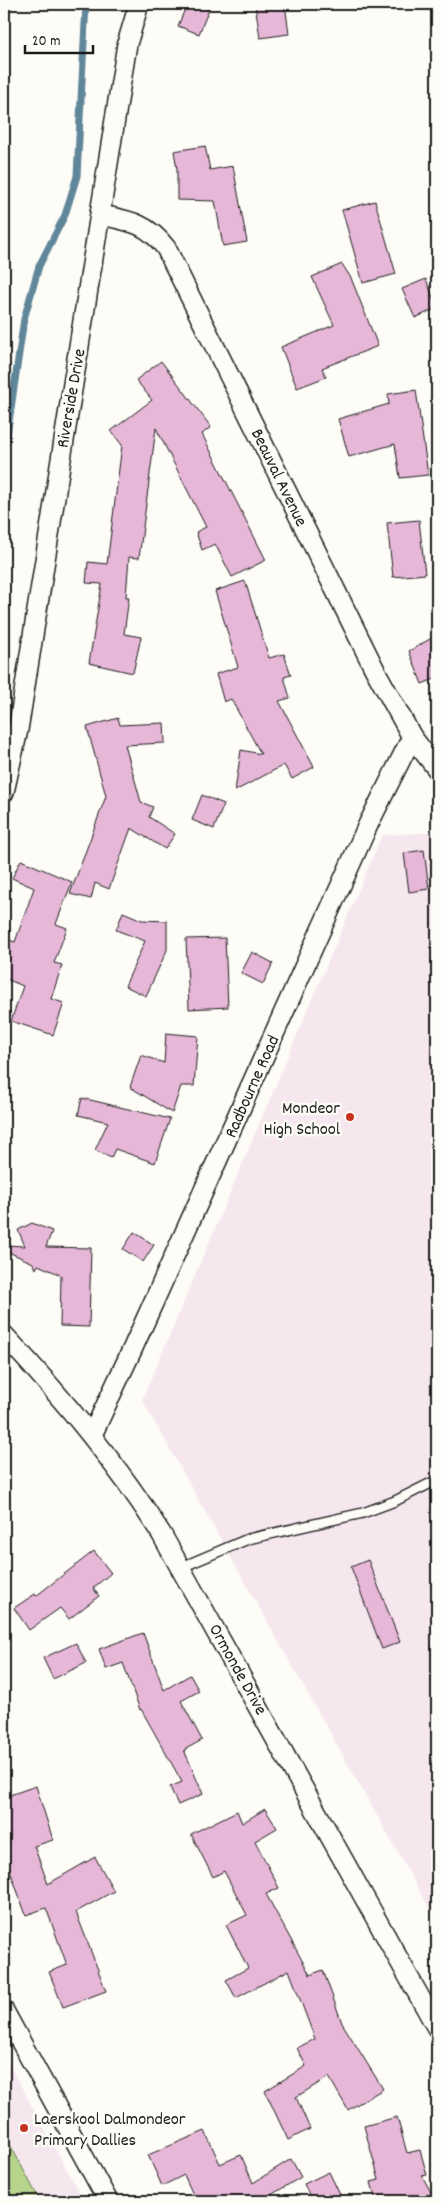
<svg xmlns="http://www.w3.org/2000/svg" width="441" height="2205" viewBox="0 0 441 2205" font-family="Dekko,sans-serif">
<rect width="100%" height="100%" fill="#fdfcf7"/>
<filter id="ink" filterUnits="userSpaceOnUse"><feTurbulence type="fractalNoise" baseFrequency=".02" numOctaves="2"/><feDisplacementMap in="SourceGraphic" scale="10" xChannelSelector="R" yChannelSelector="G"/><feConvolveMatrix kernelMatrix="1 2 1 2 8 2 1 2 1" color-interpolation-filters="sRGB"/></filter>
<g filter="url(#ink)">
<g fill="#f6e7ee">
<path d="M437,832V1922L142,1400L382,835Z"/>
<path d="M4,2055L84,2201H4Z"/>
</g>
<path fill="#b7d48c" stroke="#6a7854" d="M4,2133L40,2201H4Z"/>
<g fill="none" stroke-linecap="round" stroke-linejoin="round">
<path stroke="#5f8699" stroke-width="7" d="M4,456L24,319L39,266L65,215L77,176L86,4"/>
</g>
<g fill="#e7b7d8" stroke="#1c1c1c">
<path d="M187,4H211L199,34L178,26Z"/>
<path d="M255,4H285L289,34L260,38Z"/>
<path d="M205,146L210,170L233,166L247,242L223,246L215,201L177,200V169L174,151Z"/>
<path d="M375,201L396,274L363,283L342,210Z"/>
<path d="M342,264L351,278L378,346L322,368L326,377L297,388L281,347L334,325L312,277Z"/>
<path d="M426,279L437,308L415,318L402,289Z"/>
<path d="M161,361L211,427L202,434L266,560L232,577L215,544L202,550L196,532L206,527L156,428L139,558L129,557L126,597H129L124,634L141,637L133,673L89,663L102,584L86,583L88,562L107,564L122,445L111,431L152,400L136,380Z"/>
<path d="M416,390L428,475L400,478L395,444L349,457L338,419L389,404L388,394Z"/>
<path d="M419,520L425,574L393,577L387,523Z"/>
<path d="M245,581L269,658L284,654L291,675L284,677L290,698L279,701L314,767L292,779L284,765L235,791L241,750L261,754L231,699L224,702L216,674L238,667L215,591Z"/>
<path d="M437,635V678L422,684L409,651Z"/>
<path d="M118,718L120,725L164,723L165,743L125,745L141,802L153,807L149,817L175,834L165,849L131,828L109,889L95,883L91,899L70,894L106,796L87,727Z"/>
<path d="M202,795L224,804L214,829L192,820Z"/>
<path d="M424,850L429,889L409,892L404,853Z"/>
<path d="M21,860L72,882L56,924L67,928L54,963L62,965L51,999L64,1003L53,1035L11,1021L23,986L4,978V938L15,942L34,888L12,878Z"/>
<path d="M123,912L142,920L167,921V950L146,996L125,986L145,941L116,930Z"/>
<path d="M225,938L228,1007L189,1009L186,939Z"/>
<path d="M252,952L273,963L263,984L241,973Z"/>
<path d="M166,1033L198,1036L194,1086H181L172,1113L130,1087L141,1055L164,1063Z"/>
<path d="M82,1098L170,1119L155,1163L115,1149L111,1158L95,1150L108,1122L78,1115Z"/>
<path d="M32,1223L52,1231L46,1247L91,1248L89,1327L60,1326L61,1275L38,1265L36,1269L33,1263L4,1250V1245L25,1246L18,1230Z"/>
<path d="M134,1232L154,1245L143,1262L123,1249Z"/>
<path d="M94,1551L111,1573L93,1588L99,1596L69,1619L60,1608L29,1630L14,1608L35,1594L36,1596Z"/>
<path d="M368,1560L400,1642L382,1649L351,1567Z"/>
<path d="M143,1633L164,1690L190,1675L199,1691L181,1701L202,1740L184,1750L203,1794L178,1805L170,1787L182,1782L141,1709L140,1710L123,1663L106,1669L99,1649Z"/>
<path d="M76,1643L86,1663L53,1679L43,1658Z"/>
<path d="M36,1786L53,1840L34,1846L48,1884L95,1857L114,1891L76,1912L106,1991L63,2007L49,1972L67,1965L46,1908L26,1915L4,1854V1797Z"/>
<path d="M265,1809L277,1828L255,1841L279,1888L266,1894L310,1975L323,1970L342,2023L383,2089L348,2110L329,2077L296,2097L310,2129L288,2140L265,2091L306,2066L297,2048L315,2039L289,1970L236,1998L226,1980L248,1968L226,1925L247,1915L224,1871L213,1877L191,1834L237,1811L242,1823Z"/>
<path d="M397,2117L407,2153L420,2150L427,2175L422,2176L436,2201H376L371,2182L379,2180L364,2126Z"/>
<path d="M205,2131L220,2164L241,2155L253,2183L291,2159L301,2177L261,2201H196L184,2175L162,2186L148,2155Z"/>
<path d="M329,2172L343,2201H312L304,2184Z"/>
</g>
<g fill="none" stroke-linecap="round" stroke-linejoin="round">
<defs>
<path id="lane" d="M182,1567L248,1539L363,1513L395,1501L437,1480"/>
<g id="street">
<path d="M101,215C130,221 147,223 166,248L375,670L412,737L437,769"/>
<path d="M4,792L18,730L127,44L139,4"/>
<path d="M4,1335C62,1397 117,1463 162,1535L437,2028"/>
<path d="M92,1435L132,1350L368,825L412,737"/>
<path d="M4,2011L108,2201"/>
</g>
</defs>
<use href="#lane" stroke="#1c1c1c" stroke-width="12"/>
<use href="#street" stroke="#1c1c1c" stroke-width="22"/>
<use href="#lane" stroke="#fdfcf7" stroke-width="9"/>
<use href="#street" stroke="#fdfcf7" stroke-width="19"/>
</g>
</g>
<g fill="#c8321e" stroke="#fdfcf7" stroke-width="2">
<circle cx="350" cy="1117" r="5"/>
<circle cx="24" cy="2128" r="5"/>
</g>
<g text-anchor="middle" stroke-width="5" stroke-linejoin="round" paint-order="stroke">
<g font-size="18" fill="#1c1c1c" stroke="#fdfcf7">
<text transform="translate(70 398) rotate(-80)" y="6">Riverside Drive</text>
<text transform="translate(280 477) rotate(64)" y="6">Beauval Avenue</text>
<text transform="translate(251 1086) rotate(-66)" y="6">Radbourne Road</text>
<text transform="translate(239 1669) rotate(61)" y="6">Ormonde Drive</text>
</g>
<g font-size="18" fill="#1c1c1c" stroke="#fdfcf7" text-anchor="end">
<text x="340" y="1113">Mondeor<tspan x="340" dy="21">High School</tspan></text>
<text x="34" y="2124" text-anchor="start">Laerskool Dalmondeor<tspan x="34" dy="21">Primary Dallies</tspan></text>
</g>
</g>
<rect width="441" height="2205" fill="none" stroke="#fdfcf7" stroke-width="20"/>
<rect x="10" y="10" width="421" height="2185" fill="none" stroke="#1c1c1c" stroke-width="2" filter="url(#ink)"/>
<path d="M25 45v8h68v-8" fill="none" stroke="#1c1c1c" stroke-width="2.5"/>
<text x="32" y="45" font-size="15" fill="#1c1c1c" stroke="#fdfcf7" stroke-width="4" paint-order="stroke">20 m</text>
</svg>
